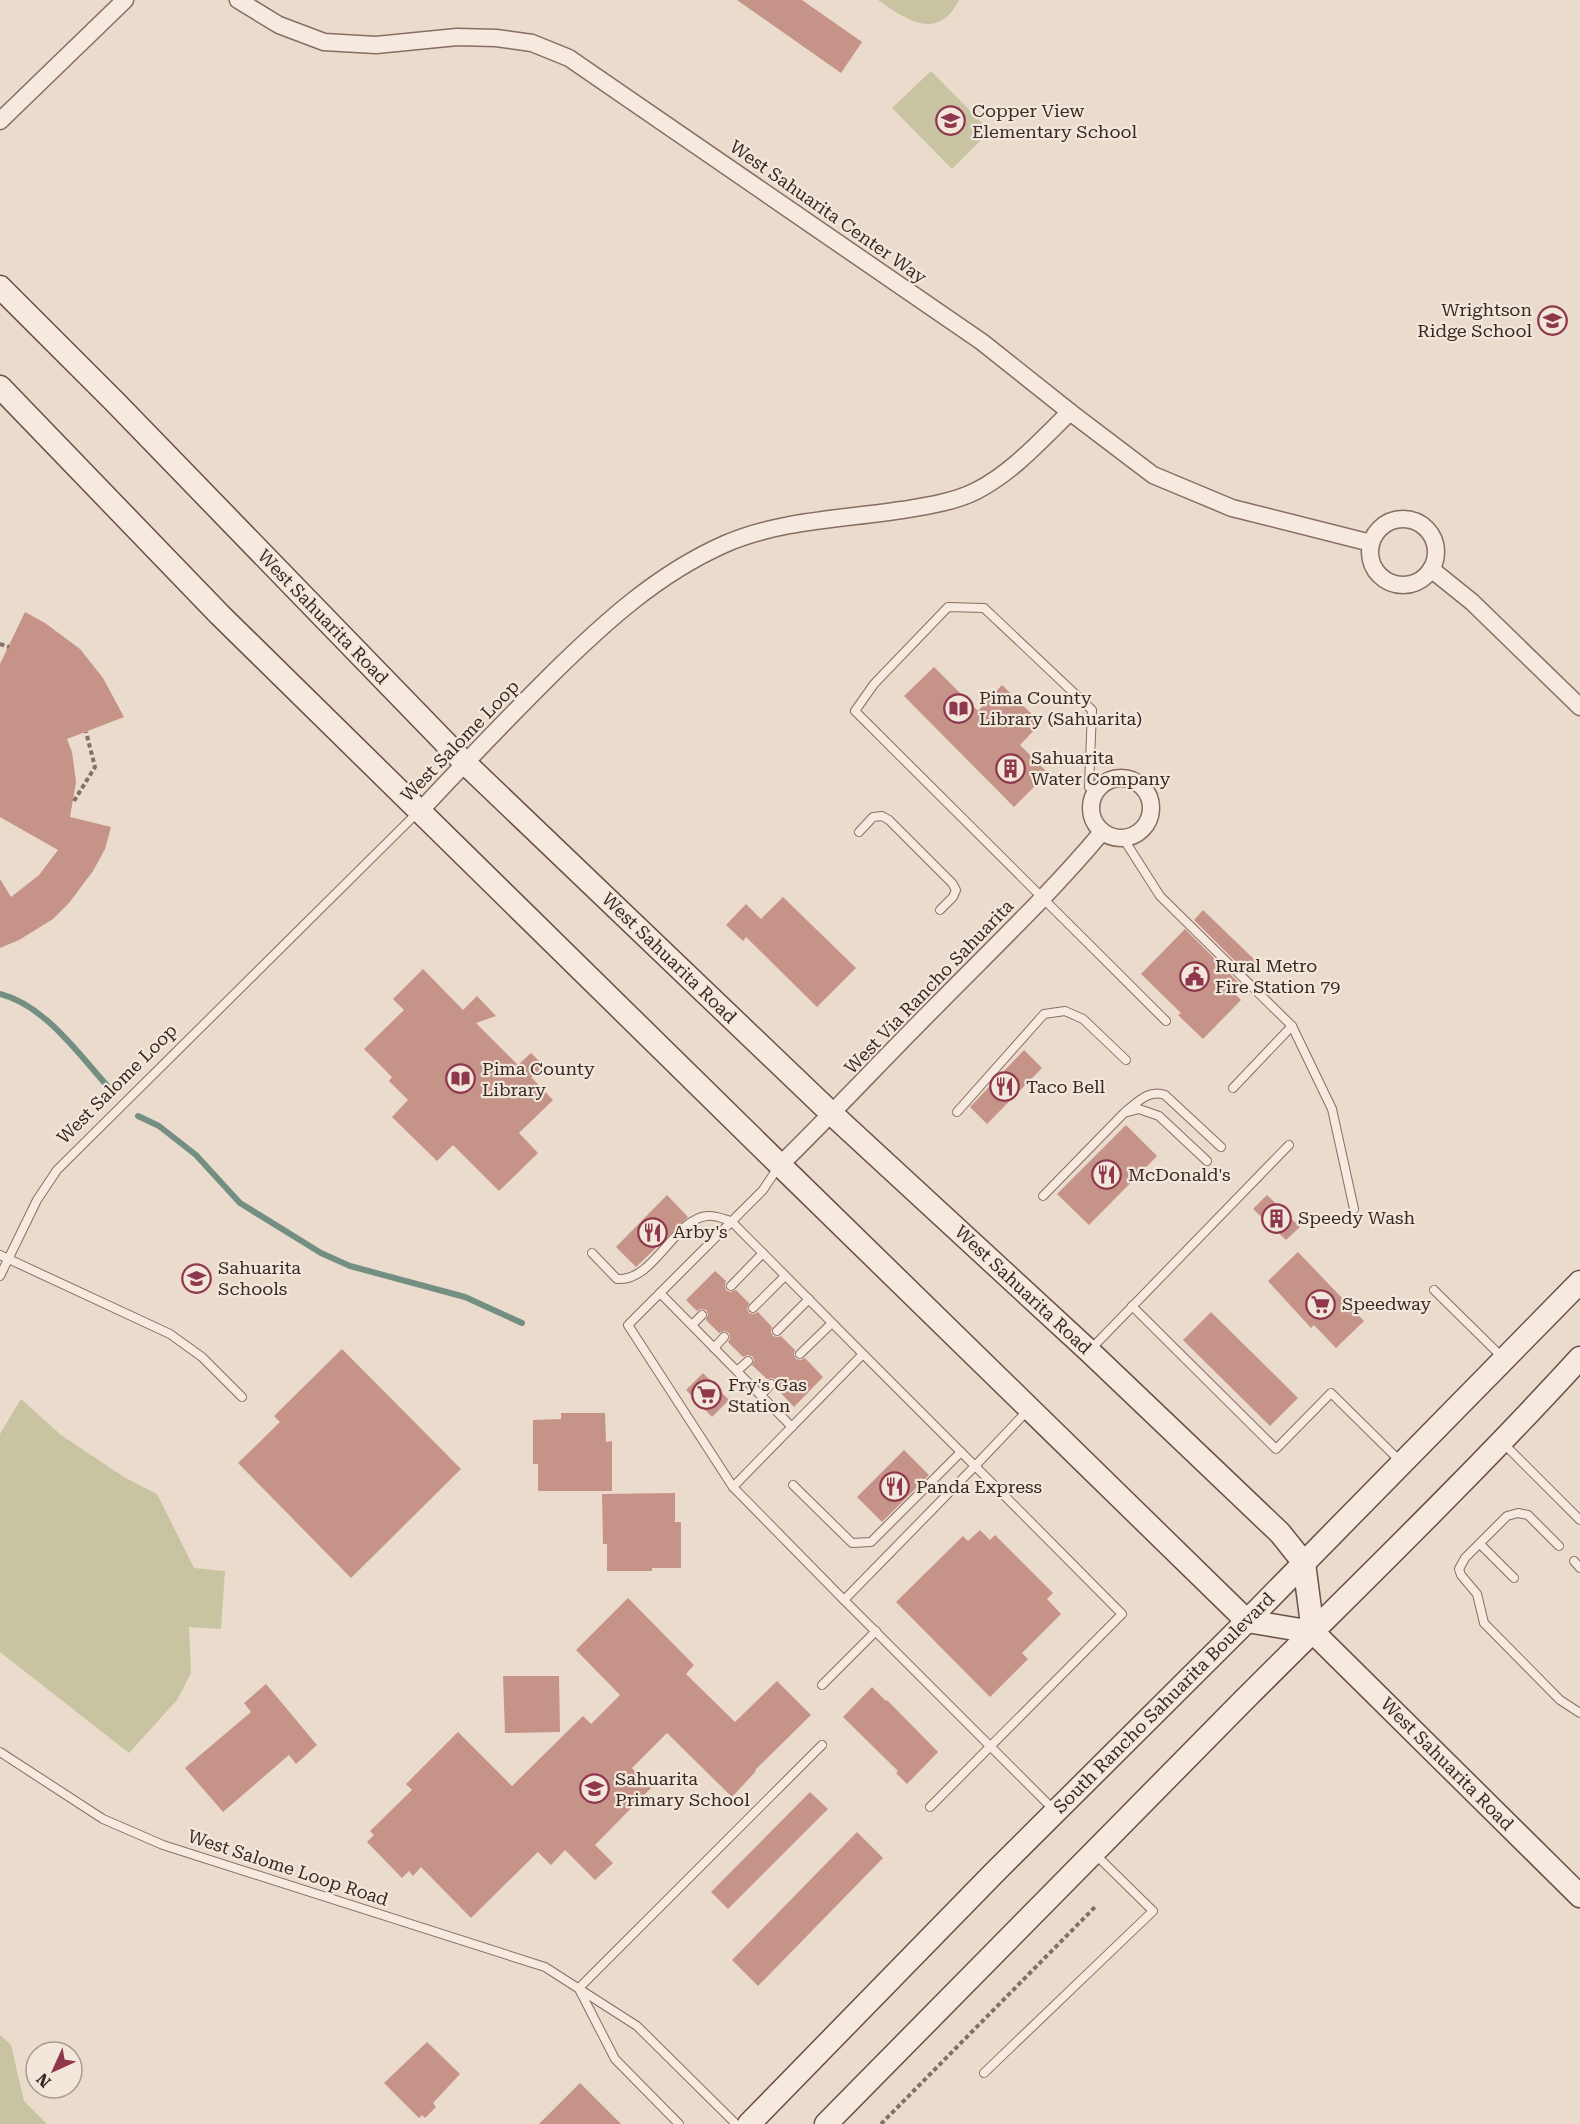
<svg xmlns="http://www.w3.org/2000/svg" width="1580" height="2124" viewBox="0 0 1580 2124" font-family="'Roboto Serif',serif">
<rect width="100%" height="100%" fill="#ebdbcd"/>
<g fill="#c8c4a1">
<path d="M878,0H959C938,42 906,20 878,0Z"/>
<path d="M931,71L990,131L952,169L892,108Z"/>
<path d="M21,1399L61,1435L124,1477L157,1494L194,1568L225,1571L221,1629L189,1627L191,1673L177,1700L129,1753L0,1652V1434Z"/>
<path d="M0,2035L11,2045L24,2101L47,2124H0Z"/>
</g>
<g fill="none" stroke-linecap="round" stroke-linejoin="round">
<g stroke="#738e82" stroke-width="6">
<path d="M0,994C47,1006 81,1058 113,1092"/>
<path d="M138,1116L159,1126L196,1155L240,1203L321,1253L350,1266L465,1297L522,1323"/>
</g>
</g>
<g fill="#c59387">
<path d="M737,0H802L862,42L841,73Z"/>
<path d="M25,612L45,623L80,649L103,678L124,717L67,739L72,752L76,782L70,817L111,827L105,849L93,871L69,903L53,919L19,940L0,948V879L11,897L39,875L58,850L0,817V664Z"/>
<path d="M934,667L978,711L1002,685L1041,723L1020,745L1048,773L1014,807L904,696Z"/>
<path d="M783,897L856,968L817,1007L746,937L743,941L726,925L746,904L761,919Z"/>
<path d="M1203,910L1258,963L1248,974L1194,920Z"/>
<path d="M1185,929L1239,983L1231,990L1241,1000L1203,1039L1178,1015L1181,1013L1141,974Z"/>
<path d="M423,969L463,1010L477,996L496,1016L476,1023L518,1065L531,1053L548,1070L531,1077L553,1100L519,1133L538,1153L499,1191L453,1145L437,1161L392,1117L408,1100L389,1081L392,1077L364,1049L404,1010L393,999Z"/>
<path d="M1024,1050L1042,1068L987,1124L970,1107Z"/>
<path d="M1126,1125L1157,1156L1089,1225L1057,1194Z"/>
<path d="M667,1195L688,1217L636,1267L616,1247Z"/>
<path d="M1267,1195L1300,1227L1286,1240L1253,1209Z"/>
<path d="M1298,1252L1364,1321L1336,1348L1314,1325L1311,1328L1268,1281Z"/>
<path d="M715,1271L726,1281L725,1285L726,1290L730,1292L736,1290L749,1303L747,1309L749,1313L754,1314L758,1312L772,1327L771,1332L773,1336L778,1337L781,1336L795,1350L794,1355L796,1359L801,1360L805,1358L823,1377L794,1407L776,1388L777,1385L776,1380L772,1378L767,1379L752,1365L754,1360L752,1356L747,1355L743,1357L728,1342L730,1338L729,1333L725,1331L719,1333L706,1320L708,1314L706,1310L701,1309L697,1311L686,1300Z"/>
<path d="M1211,1312L1298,1398L1270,1426L1183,1340Z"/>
<path d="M342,1349L461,1469L351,1578L238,1463L280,1422L274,1416Z"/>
<path d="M703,1373L729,1400L712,1417L686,1390Z"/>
<path d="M561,1413H605L606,1442L612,1441V1491H538V1464H533V1420L561,1419Z"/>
<path d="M904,1450L929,1475L882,1522L857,1497Z"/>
<path d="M675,1493V1522H681V1568H652V1571H607V1544H603L602,1494Z"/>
<path d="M980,1530L990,1540L995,1535L1053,1593L1047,1599L1061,1614L1022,1653L1028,1659L990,1697L896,1602L963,1536L968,1541Z"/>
<path d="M628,1598L694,1665L686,1674L735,1722L777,1681L811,1715L755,1770L756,1771L732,1797L667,1733L632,1768L651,1788L595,1845L613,1863L595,1880L565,1850L551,1865L538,1852L471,1918L421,1867L413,1876L409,1871L402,1878L367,1842L374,1835L370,1831L412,1790L406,1784L458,1732L512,1786L583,1716L591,1724L620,1695L576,1650Z"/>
<path d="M503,1676H559L560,1732L505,1733Z"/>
<path d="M266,1684L317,1745L296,1764L289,1755L223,1812L185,1768L251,1712L244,1703Z"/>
<path d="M872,1687L886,1701L887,1700L938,1752L907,1784L896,1773L898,1771L843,1717Z"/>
<path d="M810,1792L828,1809L728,1909L711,1892Z"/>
<path d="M857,1832L883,1858L758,1986L732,1960Z"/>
<path d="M427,2042L460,2074L433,2103L436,2107L425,2118L422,2115L419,2118L384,2083Z"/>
<path d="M580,2083L621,2124H539Z"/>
</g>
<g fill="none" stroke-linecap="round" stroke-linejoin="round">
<defs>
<g id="lane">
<path d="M1098,789L1089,787L1092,710L984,608L948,607L874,684L855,711L1166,1021"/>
<path d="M859,832L873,817L882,816L889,820L952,883L956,890L953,897L940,910"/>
<path d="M1123,838L1160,896L1292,1026L1332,1109L1354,1209"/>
<path d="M1233,1088L1292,1026"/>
<path d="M1126,1111C1138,1102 1149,1089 1165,1095L1221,1147"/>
<path d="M957,1112L1044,1014L1065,1011L1083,1019L1126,1060"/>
<path d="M779,1166L763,1190L628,1325L733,1487L863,1354L975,1466L1030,1408"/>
<path d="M1043,1196L1124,1113L1139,1109L1159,1116L1207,1161"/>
<path d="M592,1253L617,1279C654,1282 674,1219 707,1216C715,1215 724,1219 731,1221L863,1354"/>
<path d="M0,1255L170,1334L202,1357L242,1397"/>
<path d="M0,1276L37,1200L57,1170L419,811"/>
<path d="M731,1286L763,1253"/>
<path d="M1434,1290L1504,1359"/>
<path d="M660,1293L792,1427"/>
<path d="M1132,1306L1276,1449L1331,1393L1402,1463"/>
<path d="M753,1308L785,1276"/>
<path d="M692,1325L702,1315"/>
<path d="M777,1331L809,1299"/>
<path d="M714,1348L724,1337"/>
<path d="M1089,1351L1289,1145"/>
<path d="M800,1354L832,1323"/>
<path d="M737,1371L748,1361"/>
<path d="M761,1395L771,1384"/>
<path d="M1502,1442L1580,1520"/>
<path d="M793,1485L852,1543L871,1542L961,1452"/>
<path d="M733,1487L844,1600L975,1466L1122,1614L930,1807"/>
<path d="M1480,1544L1514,1578"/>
<path d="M1559,1546L1528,1515L1518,1513L1507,1516L1465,1558L1459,1569L1461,1575L1477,1594L1484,1623L1560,1700L1580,1713"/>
<path d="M1574,1561L1580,1568"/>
<path d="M844,1600L1054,1810"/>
<path d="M822,1685L876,1631"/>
<path d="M0,1752L103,1819L163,1845L545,1967L637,2026L736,2124"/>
<path d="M579,1988L822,1745"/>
<path d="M579,1989L615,2059L679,2124"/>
<path d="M984,2073L1153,1911L1094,1853"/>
</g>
<g id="street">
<path d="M238,0L279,25L324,42L376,45L457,37L496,38L532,43L569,58L982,342L1070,412L1153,475L1232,508L1371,543"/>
<path d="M0,121L125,0"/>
<circle cx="1403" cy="552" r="33"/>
<path d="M1431,569L1472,602L1580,707"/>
<circle cx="1121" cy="808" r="30"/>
<path d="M420,811C463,765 507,719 552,674C604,623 657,574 725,544C780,520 843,519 902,510C927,506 954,502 976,491C1013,472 1041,440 1070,412"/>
<path d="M780,1165C834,1112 885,1057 939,1003C994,947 1052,892 1102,832"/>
</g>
<g id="secondary">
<path d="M0,287L115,402L465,763L832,1114L1089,1351L1280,1533L1304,1563L1313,1632"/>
<path d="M0,387L220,615L780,1165L1247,1621L1313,1632L1580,1896"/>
<path d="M749,2124L993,1874L1247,1621L1580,1282"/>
<path d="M826,2124C966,1982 1106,1839 1247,1697C1359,1585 1473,1475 1580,1358"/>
</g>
</defs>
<use href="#lane" stroke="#876d62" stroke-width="10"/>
<use href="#street" stroke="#876d62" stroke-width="19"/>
<use href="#secondary" stroke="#694f45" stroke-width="25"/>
<g stroke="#876d62" stroke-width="4" stroke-dasharray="4.5 3" stroke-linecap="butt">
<path d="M0,644L9,647"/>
<path d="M74,801L95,767L86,732"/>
<path d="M881,2124L1095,1907"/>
</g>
<use href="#lane" stroke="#f6eae0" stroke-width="8"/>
<use href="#street" stroke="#f6eae0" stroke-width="16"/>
<use href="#secondary" stroke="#f6eae0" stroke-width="22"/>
</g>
<defs>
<symbol id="school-ring" viewBox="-11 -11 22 22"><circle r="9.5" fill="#f3e7dc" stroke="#8f384d" stroke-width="1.5"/><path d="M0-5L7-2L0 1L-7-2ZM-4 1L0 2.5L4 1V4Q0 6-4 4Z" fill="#8f384d"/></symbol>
<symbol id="library-ring" viewBox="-11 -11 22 22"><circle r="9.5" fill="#f3e7dc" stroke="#8f384d" stroke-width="1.5"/><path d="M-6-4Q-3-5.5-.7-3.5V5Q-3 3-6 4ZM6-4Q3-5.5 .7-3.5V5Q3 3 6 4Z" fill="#8f384d"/></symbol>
<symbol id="building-ring" viewBox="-11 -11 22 22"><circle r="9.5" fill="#f3e7dc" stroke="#8f384d" stroke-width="1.5"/><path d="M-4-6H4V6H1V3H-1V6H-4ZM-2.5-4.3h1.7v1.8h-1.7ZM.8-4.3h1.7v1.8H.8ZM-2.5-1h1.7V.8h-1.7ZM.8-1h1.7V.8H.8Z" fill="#8f384d"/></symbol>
<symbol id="civic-ring" viewBox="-11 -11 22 22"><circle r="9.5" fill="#f3e7dc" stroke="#8f384d" stroke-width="1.5"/><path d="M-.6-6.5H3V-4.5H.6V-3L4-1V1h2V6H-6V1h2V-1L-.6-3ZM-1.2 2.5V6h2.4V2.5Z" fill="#8f384d"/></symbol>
<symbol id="restaurant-ring" viewBox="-11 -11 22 22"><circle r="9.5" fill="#f3e7dc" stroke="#8f384d" stroke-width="1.5"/><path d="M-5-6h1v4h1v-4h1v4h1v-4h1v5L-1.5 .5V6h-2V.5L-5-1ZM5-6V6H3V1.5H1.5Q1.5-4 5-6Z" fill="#8f384d"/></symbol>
<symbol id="supermarket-ring" viewBox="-11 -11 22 22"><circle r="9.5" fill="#f3e7dc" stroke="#8f384d" stroke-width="1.5"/><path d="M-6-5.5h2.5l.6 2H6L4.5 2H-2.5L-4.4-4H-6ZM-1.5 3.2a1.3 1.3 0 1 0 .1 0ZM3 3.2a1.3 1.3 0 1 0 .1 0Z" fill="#8f384d"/></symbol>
</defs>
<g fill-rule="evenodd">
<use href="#school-ring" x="934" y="104" width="33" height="33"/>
<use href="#school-ring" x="1536" y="304" width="33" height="33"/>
<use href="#library-ring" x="942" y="692" width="33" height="33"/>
<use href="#building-ring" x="994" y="752" width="33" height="33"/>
<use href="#civic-ring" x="1178" y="960" width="33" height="33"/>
<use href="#library-ring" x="444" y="1062" width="33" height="33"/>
<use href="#restaurant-ring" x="988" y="1070" width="33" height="33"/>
<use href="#restaurant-ring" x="1090" y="1158" width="33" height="33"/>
<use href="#building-ring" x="1260" y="1202" width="33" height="33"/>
<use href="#restaurant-ring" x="636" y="1216" width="33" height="33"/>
<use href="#school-ring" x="180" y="1262" width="33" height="33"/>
<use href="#supermarket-ring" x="1304" y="1288" width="33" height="33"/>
<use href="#supermarket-ring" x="690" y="1378" width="33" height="33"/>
<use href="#restaurant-ring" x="878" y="1470" width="33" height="33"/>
<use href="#school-ring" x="578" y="1772" width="33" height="33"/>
</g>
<g text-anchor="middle" stroke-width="4.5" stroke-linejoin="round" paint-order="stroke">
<g font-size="18" fill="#392924" stroke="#f3e7dc" text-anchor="start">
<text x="972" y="117">Copper View<tspan x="972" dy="21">Elementary School</tspan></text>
<text x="1532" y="316" text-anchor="end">Wrightson<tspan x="1532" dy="21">Ridge School</tspan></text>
<text x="979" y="704">Pima County<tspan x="979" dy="21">Library (Sahuarita)</tspan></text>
<text x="1031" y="764">Sahuarita<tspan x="1031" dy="21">Water Company</tspan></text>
<text x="1215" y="972">Rural Metro<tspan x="1215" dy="21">Fire Station 79</tspan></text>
<text x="482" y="1075">Pima County<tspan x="482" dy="21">Library</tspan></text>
<text x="1026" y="1093">Taco Bell</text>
<text x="1128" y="1181">McDonald's</text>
<text x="1298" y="1224">Speedy Wash</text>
<text x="673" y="1238">Arby's</text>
<text x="218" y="1274">Sahuarita<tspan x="218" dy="21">Schools</tspan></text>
<text x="1342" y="1310">Speedway</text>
<text x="728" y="1391">Fry's Gas<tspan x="728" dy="21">Station</tspan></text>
<text x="916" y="1493">Panda Express</text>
<text x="615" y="1785">Sahuarita<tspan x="615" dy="21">Primary School</tspan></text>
</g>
<g font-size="18" fill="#392924" stroke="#f3e7dc">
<text transform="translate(828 212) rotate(35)" y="6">West Sahuarita Center Way</text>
<text transform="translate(323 617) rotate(46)" y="6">West Sahuarita Road</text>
<text transform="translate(460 741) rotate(-46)" y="6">West Salome Loop</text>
<text transform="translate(669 958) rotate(44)" y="6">West Sahuarita Road</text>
<text transform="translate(929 987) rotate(-46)" y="6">West Via Rancho Sahuarita</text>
<text transform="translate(117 1084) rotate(-45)" y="6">West Salome Loop</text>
<text transform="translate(1023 1290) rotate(43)" y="6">West Sahuarita Road</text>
<text transform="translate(1164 1703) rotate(-45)" y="6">South Rancho Sahuarita Boulevard</text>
<text transform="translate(1447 1764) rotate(45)" y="6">West Sahuarita Road</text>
<text transform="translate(288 1868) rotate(18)" y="6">West Salome Loop Road</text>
</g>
</g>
<g transform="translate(54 2070) rotate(225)"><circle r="28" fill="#f3e7dc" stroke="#a99b92" stroke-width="1.5"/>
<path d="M0-4.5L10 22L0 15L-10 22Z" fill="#8f384d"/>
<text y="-9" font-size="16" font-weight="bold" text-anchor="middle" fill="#392924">N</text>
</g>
</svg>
